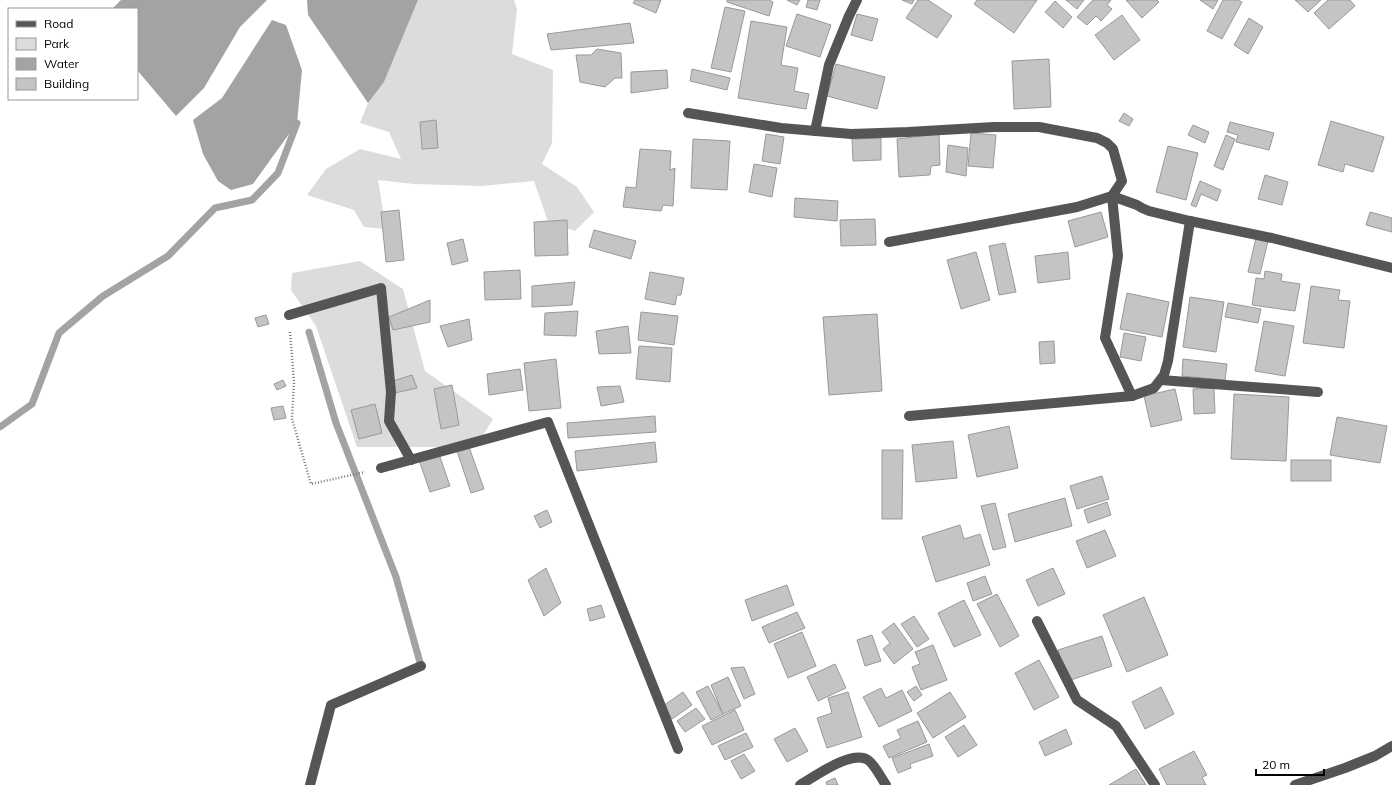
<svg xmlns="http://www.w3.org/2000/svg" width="1392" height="785" viewBox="0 0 1392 785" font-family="Mulish,sans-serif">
<rect width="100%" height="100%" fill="#fff"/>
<g fill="#dcdcdc">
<path d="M418,0H514L517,9L512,54L553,70L552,143L542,164L577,187L594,212L575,231L548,222L534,181L482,186L414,184L378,180L386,229L364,227L354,210L307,195L326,169L360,149L401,159L389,132L360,123L368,103L384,82Z"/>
<path d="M360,261L403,289L425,371L493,419L476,447H357L316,326L291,290L292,273Z"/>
</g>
<g fill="#a3a3a3">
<path d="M121,0H267L240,27L204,88L176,116L137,70V9H112Z"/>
<path d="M307,0H418L384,82L368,103L308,15Z"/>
<path d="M272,20L286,25L302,70L297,123L253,184L231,190L218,181L203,154L193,120L222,98Z"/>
</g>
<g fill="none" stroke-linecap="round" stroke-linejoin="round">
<g stroke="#a3a3a3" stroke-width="7">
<path d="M309,332L336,423L396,577L421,666"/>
<path d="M0,427L32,404L59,333L103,296L168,256L215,208L252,200L278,173L297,123"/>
</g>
</g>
<g fill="#c4c4c4" stroke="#999">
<path d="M635,0H661L656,13L633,3Z"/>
<path d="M727,0H769L773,2L769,16L727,2Z"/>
<path d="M787,0H800L797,5Z"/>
<path d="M808,0H820L817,10L806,7Z"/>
<path d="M902,0H914L912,4Z"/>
<path d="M918,0H928L952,16L937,38L906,18Z"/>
<path d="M977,0H1037L1014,33L974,4Z"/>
<path d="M1066,0H1084L1077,9Z"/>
<path d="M1093,0H1111L1107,5L1112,9L1101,21L1096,16L1087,25L1077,17Z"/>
<path d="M1126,0H1157L1159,2L1142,18Z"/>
<path d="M1200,0H1218L1213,9Z"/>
<path d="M1223,0H1238L1242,2L1222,39L1207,31Z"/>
<path d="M1295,0H1321L1308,12Z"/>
<path d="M1328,0H1350L1355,6L1329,29L1314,13Z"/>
<path d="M1055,1L1072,17L1063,28L1045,12Z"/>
<path d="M725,7L745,11L731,72L711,68Z"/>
<path d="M797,14L831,25L820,57L786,46Z"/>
<path d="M857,14L878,19L872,41L851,35Z"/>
<path d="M1122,15L1140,40L1114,60L1095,35Z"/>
<path d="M1249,18L1263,27L1248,54L1234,45Z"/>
<path d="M751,21L787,27L781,65L798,68L794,91L809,94L806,109L738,98Z"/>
<path d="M630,23L634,43L551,50L547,34Z"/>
<path d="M597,49L621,53L622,78H615L605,87L580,82L576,55H591Z"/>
<path d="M1049,59L1051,107L1014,109L1012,61Z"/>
<path d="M836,64L885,77L877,109L827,96Z"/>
<path d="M692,69L730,78L727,90L690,81Z"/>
<path d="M667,70L668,88L631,93V72Z"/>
<path d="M1124,113L1133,119L1129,126L1119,121Z"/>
<path d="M436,120L438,148L422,149L420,122Z"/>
<path d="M1331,121L1384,137L1373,172L1345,164L1343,172L1318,165Z"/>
<path d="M1230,122L1274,133L1269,150L1236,142L1238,135L1227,132Z"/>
<path d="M1193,125L1209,132L1205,143L1188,135Z"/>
<path d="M971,133L996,135L993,168L968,166Z"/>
<path d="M766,134L784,137L780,164L762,161Z"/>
<path d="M939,134L940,165L931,166L930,175L899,177L897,139Z"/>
<path d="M1226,135L1235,139L1223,170L1214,166Z"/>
<path d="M881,138V160L853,161L852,139Z"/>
<path d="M693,139L730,141L727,190L691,188Z"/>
<path d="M948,145L968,148L966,176L946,172Z"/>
<path d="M1168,146L1198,153L1186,200L1156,192Z"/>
<path d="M640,149L671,151L670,170L675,168L673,206L663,205L661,211L623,207L626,187L636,188Z"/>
<path d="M754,164L777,168L772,197L749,192Z"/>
<path d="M1265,175L1288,182L1282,205L1258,199Z"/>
<path d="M1200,181L1221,190L1217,201L1201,194L1196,207L1191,205Z"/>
<path d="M795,198L838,201L837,221L794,217Z"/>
<path d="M399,210L404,260L386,262L381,212Z"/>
<path d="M1101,212L1108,237L1075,247L1068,221Z"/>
<path d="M1370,212L1392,218V232L1366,225Z"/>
<path d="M875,219L876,245L841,246L840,220Z"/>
<path d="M567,220L568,255L535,256L534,222Z"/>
<path d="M594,230L636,241L631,259L589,247Z"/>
<path d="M1256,238L1268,241L1260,274L1248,272Z"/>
<path d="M463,239L468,261L452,265L447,243Z"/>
<path d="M1005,243L1016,292L999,295L989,246Z"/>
<path d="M976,252L990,300L961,309L947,260Z"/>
<path d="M1068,252L1070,279L1038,283L1035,256Z"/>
<path d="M520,270L521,299L485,300L484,272Z"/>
<path d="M1265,271L1282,274L1281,281L1300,284L1295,311L1252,305L1256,278L1264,279Z"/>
<path d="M650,272L684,278L681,295H677L675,305L645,299Z"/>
<path d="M575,282L572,305L532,307V286Z"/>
<path d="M1311,286L1340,290L1338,300L1350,301L1344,348L1303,343Z"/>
<path d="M1127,293L1169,302L1162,337L1120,329Z"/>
<path d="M1190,297L1224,302L1216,352L1183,347Z"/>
<path d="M430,300V322L393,330L389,317Z"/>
<path d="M1228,303L1261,309L1258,323L1225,317Z"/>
<path d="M578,311L576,336L544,335L545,313Z"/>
<path d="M641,312L678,316L674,345L638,340Z"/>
<path d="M877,314L882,391L829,395L823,317Z"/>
<path d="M266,315L269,324L258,327L255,318Z"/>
<path d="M469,319L472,340L448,347L440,326Z"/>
<path d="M1264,321L1294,326L1285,376L1255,371Z"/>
<path d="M628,326L631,353L599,354L596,331Z"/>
<path d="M1124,333L1146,337L1141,361L1120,357Z"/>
<path d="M1054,341L1055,363L1040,364L1039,342Z"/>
<path d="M639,346L672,348L670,382L636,379Z"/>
<path d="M556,359L561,408L529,411L524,363Z"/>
<path d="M1183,359L1227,364L1225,380L1182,376Z"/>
<path d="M520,369L523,390L489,395L487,374Z"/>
<path d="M412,375L417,388L395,393L390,382Z"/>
<path d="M283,380L286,386L277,390L274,384Z"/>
<path d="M452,385L459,425L441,429L434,389Z"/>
<path d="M620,386L624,402L601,406L597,387Z"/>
<path d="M1214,388L1215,413L1194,414L1193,389Z"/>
<path d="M1175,389L1182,420L1151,427L1144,396Z"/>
<path d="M1234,394L1289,397L1286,461L1231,459Z"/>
<path d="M375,404L382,433L359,439L351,410Z"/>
<path d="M283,406L286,418L274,420L271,408Z"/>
<path d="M655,416L656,432L568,438L567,423Z"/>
<path d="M1337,417L1387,426L1380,463L1330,455Z"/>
<path d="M1009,426L1018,468L977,477L968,435Z"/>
<path d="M953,441L957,478L916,482L912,445Z"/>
<path d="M655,442L657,462L577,471L575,451Z"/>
<path d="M469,447L484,489L471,493L457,451Z"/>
<path d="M882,450H903L902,519H882Z"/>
<path d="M439,454L450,486L430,492L419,460Z"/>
<rect x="1291" y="460" width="40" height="21"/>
<path d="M1102,476L1109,499L1077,509L1070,486Z"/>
<path d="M1065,498L1072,526L1015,542L1008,514Z"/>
<path d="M1107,502L1111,515L1088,523L1084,510Z"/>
<path d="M995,503L1006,547L993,550L981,506Z"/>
<path d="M547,510L552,522L540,528L534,516Z"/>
<path d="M960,525L964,539L980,534L990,565L936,582L922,537Z"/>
<path d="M1105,530L1116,556L1087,568L1076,541Z"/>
<path d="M546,568L561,603L544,616L528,580Z"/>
<path d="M1053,568L1065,594L1038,606L1026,580Z"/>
<path d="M985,576L992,594L973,601L967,583Z"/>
<path d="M787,585L794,605L752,621L745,600Z"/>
<path d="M997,594L1019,636L1000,647L977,604Z"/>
<path d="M1144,597L1168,655L1127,672L1103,615Z"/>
<path d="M964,600L981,635L954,647L938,613Z"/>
<path d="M601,605L605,617L590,621L587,609Z"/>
<path d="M797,612L805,628L769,643L762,627Z"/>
<path d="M914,616L929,639L917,647L901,624Z"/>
<path d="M894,623L913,649L894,664L883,649L890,643L882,632Z"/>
<path d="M802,632L816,666L788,678L774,644Z"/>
<path d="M872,635L881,661L865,666L857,640Z"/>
<path d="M1102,636L1112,666L1068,681L1058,650Z"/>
<path d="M933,645L947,680L921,690L912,667L920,664L915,652Z"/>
<path d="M1039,660L1059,697L1034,710L1015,673Z"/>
<path d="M835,664L846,688L818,701L807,677Z"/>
<path d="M744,667L755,694L744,699L731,668Z"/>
<path d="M728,677L741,706L723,714L711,685Z"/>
<path d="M708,686L723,714L711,720L696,692Z"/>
<path d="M916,686L922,695L914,701L907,692Z"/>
<path d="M1161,687L1174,714L1145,729L1132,702Z"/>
<path d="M881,688L886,698L902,690L912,711L879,727L863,697Z"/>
<path d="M683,692L692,705L672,719L663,706Z"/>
<path d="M848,692L862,737L827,748L817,718L832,713L828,698Z"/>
<path d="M950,692L966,717L933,738L917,713Z"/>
<path d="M696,708L705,719L685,732L677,721Z"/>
<path d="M735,710L744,730L712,745L702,726Z"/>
<path d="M918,721L927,742L889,758L883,746L901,738L897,730Z"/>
<path d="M964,725L977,745L958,757L945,737Z"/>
<path d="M795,728L808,751L787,762L774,739Z"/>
<path d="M1066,729L1072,744L1045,756L1039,742Z"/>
<path d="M746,733L753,747L725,760L718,746Z"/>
<path d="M929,744L933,756L910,764L911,768L898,773L892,758Z"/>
<path d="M1194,751L1207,775L1202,777L1206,785H1167L1159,769Z"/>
<path d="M744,754L755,771L741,779L731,761Z"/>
<path d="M1136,769L1146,785H1109Z"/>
<path d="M835,778L838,785H827L826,782Z"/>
</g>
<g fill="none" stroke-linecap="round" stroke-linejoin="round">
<path stroke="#777" stroke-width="2.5" stroke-dasharray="1 2" stroke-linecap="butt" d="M290,332L294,382L292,419L311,484L365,472"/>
<g stroke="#555" stroke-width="10">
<path d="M688,113L781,128L851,134L908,132L994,127H1039L1097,138L1107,143L1113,149L1122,181L1112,196L1118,256L1105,338L1132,396"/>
<path d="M815,131L829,65L849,16L857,0"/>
<path d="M889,242L1077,207L1112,196L1137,205L1142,208L1149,211L1190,221L1272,238L1392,268"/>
<path d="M289,315L381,288L391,392L389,421L411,460"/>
<path d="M1161,380L1318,392"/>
<path d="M909,416L1132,396L1154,388L1164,375L1168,361L1190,221"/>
<path d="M381,468L548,422L678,749"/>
<path d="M1037,621L1077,700L1116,726L1155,785"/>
<path d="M310,785L331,705L421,666"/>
<path d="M800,785C814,777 852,749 868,760C875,765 881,778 886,785"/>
<path d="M1295,785L1345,768L1375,756L1392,746"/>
</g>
</g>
<rect x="8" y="8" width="130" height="92" fill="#ffffff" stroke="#999999"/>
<rect x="16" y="21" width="20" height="6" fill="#555555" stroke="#999999"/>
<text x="44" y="28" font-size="12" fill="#000000">Road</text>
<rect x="16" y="38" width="20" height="12" fill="#dcdcdc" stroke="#999999"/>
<text x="44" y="48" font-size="12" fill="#000000">Park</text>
<rect x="16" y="58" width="20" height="12" fill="#a3a3a3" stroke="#999999"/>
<text x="44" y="68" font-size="12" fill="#000000">Water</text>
<rect x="16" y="78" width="20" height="12" fill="#c4c4c4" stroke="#999999"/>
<text x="44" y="88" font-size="12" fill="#000000">Building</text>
<path d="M1256 769v6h68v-6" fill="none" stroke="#000000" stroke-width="2"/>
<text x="1262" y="769" font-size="12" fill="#000000" stroke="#ffffff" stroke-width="3" paint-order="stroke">20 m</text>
</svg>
